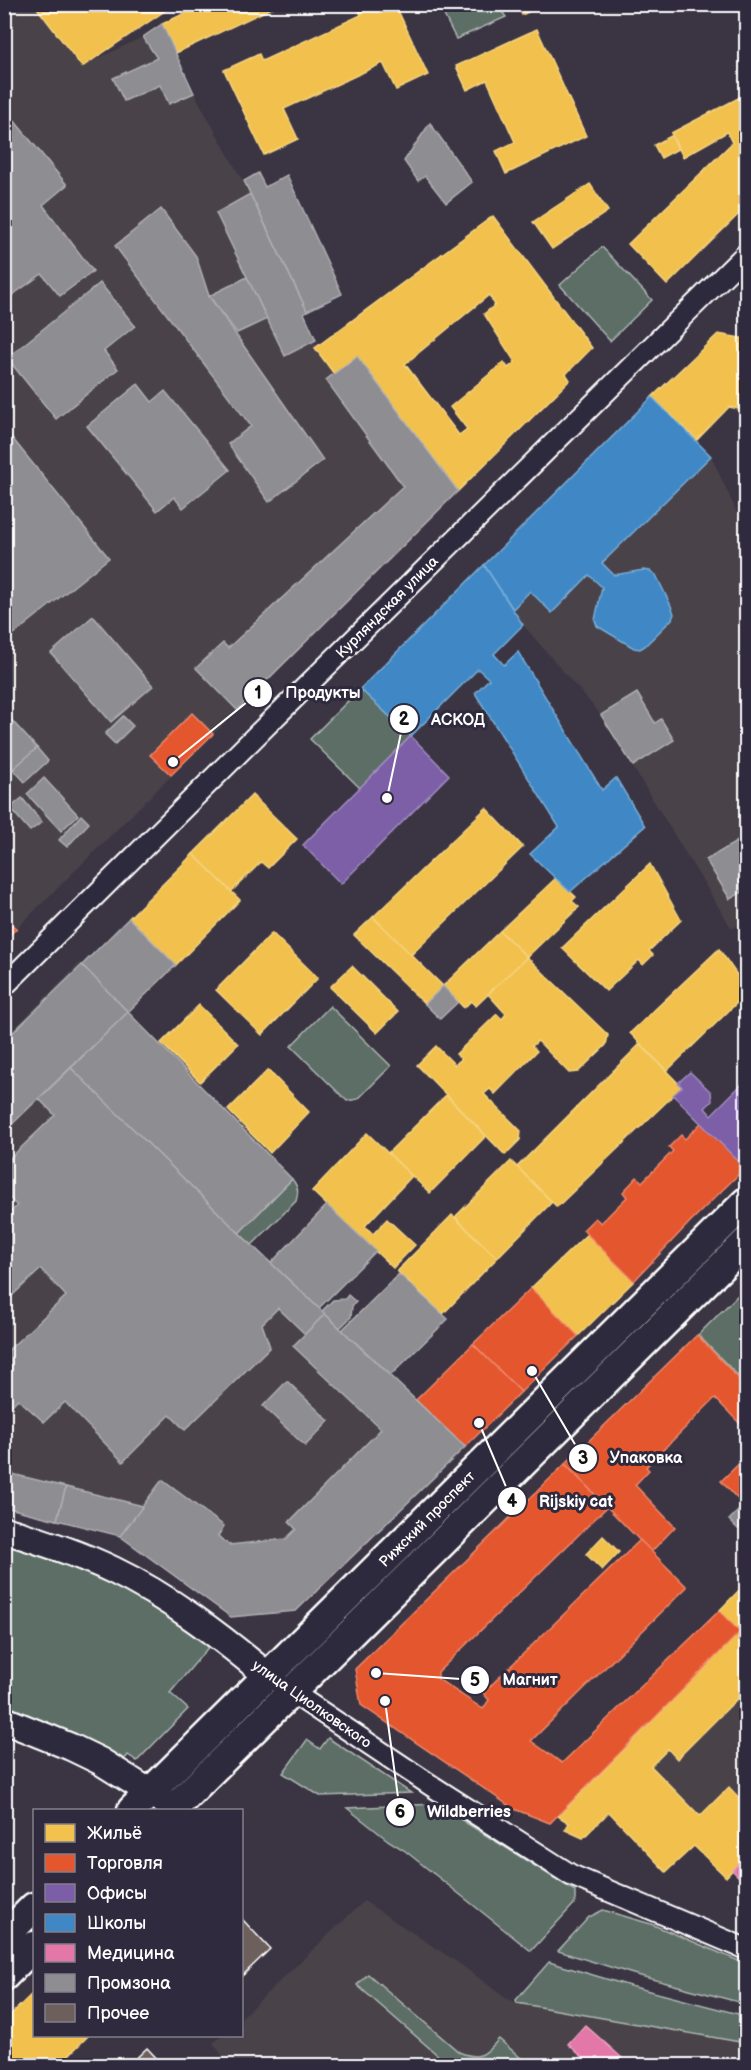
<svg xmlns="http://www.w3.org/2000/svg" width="751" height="2070" viewBox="0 0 751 2070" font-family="'Balsamiq Sans',sans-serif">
<rect width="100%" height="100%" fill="#3b3543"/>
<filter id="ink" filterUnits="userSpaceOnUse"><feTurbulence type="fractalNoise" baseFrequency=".0167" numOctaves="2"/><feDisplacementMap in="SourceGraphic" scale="12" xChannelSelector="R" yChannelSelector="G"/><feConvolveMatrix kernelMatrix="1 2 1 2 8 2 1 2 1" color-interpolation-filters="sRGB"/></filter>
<g filter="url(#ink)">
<g fill="#4a424a">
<path d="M4,5H34L82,66L143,37L162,24L194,93L250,194L307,311L304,313L316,340V348L357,356L459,492L17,928L4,920Z"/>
<path d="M652,397L711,456L746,532L741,536L746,548V920L732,929L601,715L523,625L484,565Z"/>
<path d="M80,963L292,1179L239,1233L466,1448L296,1612L231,1617L120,1536L5,1508V1038Z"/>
<path d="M746,1625V1856L726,1877L694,1846L609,1812L583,1838L565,1830L569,1823L558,1816Z"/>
<path d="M364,1901L460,1964L507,1999L518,2003L746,2043V2065L230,2066L213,2043L222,2036H242V2017Z"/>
</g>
<g fill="#5b6e66" stroke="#adb6b2" stroke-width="1.5">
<path d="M439,5H497L506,17L456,39Z"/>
<path d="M602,247L652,300L610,341L560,285Z"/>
<path d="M360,689L411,736L360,788L310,739Z"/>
<path d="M330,1006L391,1066L358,1099L347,1101L291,1046Z"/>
<path d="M292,1179C298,1187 299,1191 296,1201L252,1245L239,1233Z"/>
<path d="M746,1287V1384L698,1335Z"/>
<path d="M5,1541L82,1568L150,1603L211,1644L170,1693L188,1709L137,1761L128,1755L124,1760L89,1742L5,1704Z"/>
<path d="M328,1738L411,1793L320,1796L283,1773L307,1740L320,1749Z"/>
<path d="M436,1804L575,1891V1903L531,1951L404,1850L389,1841L347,1808Z"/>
<path d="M603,1910L651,1924L746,1964V2004L633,1974L558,1951L589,1917Z"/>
<path d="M549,1962L630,1986L746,2016V2043L517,2003L516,2000Z"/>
<path d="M368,1974L459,2052C480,2061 486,2054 499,2039L522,2059L516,2065H449L357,1985Z"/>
</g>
<g fill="#f2c14e" stroke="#f6d483" stroke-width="1.5" fill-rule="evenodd">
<path d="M34,4H175L82,67Z"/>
<path d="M204,4H280L176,53L162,24Z"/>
<path d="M359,4H395L428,75L396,90L383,63L284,109L298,139L264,155L224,70L259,54L262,61L361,15L357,6Z"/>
<path d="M517,4H544L522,15Z"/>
<path d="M537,29L586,136L506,174L496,151L515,142L487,80L467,90L456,66Z"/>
<path d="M746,94V207L667,285L628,244L732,143L727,132L683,157L671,133Z"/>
<path d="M671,136L678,149L661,158L654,145Z"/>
<path d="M590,184L608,211L552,249L533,222Z"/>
<path d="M493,216L592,348L566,374L570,380L458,491L357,356L334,374L315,348ZM489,295L495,305L484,314L515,362L508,368L504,362L450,407L467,429L459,435L405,364Z"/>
<path d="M718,334L746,339V426L739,409L729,407L697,440L652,397Z"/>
<path d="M252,795L297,839L268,868L261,862L231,892L193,854Z"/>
<path d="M486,808L523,847L411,955L373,917Z"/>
<path d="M193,854L240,900L176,965L129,918Z"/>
<path d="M650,864L681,920L649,951L653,955L643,965L639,960L606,991L562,948Z"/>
<path d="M556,878L576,897L572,901L579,907L527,957L500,931Z"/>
<path d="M373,917L443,986L425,1004L354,935Z"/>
<path d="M500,931L527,957L476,1006L471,1001L464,1008L443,986Z"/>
<path d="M272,933L318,978L262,1035L216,990Z"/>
<path d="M719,949L746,988V994L667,1071L630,1033Z"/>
<path d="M527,957L608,1035L606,1045L578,1072L569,1073L538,1041L532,1046L537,1051L495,1094L490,1089L484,1094L521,1131L520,1140L505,1155L417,1065L436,1046L455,1065L461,1059L456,1054L497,1014L502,1019L506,1014L488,994Z"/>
<path d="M352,966L398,1012L377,1033L330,987Z"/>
<path d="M199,1005L238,1044L200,1082L161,1043Z"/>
<path d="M640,1044L682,1087L557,1207L517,1167Z"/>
<path d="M268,1070L309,1112L270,1153L228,1110Z"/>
<path d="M446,1095L486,1136L430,1193L388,1153Z"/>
<path d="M367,1133L412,1176L365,1226L373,1234L387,1219L415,1245L393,1268L312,1191Z"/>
<path d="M511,1161L552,1202L497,1258L455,1217Z"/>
<path d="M452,1215L497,1258L443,1314L397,1271Z"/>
<path d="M587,1234L634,1281L578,1336L531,1288Z"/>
<path d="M603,1536L619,1552L602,1570L586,1554Z"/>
<path d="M746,1583V1625L740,1632L719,1611Z"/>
<path d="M740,1632L746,1638V1690L677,1759L668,1749L651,1766L700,1816L729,1787L746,1805V1856L726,1877L694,1846L666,1872L609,1812L583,1838L565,1830L569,1823L558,1816Z"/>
<path d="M34,1992V2036H88L58,2066H4V2021Z"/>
</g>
<g fill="#e4572e" stroke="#ec896d" stroke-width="1.5">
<path d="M192,713L213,734L171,775L150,755Z"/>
<path d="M4,920L17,928L4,940Z"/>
<path d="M701,1123L745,1168L690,1222L634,1281L583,1230L595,1218L601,1223L627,1197L623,1192L637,1177L642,1182L673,1151L669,1147L681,1135L685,1139Z"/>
<path d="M531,1288L578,1336L521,1392L473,1344Z"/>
<path d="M697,1335L746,1386V1430L715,1398L646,1467L649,1470L635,1485L675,1527L651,1552L565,1464Z"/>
<path d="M473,1344L521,1392L465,1447L416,1400Z"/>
<path d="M746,1457V1508L721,1481Z"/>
<path d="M565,1464L607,1507L438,1672V1679L483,1709L489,1700L483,1693L640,1540L687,1587L531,1741L562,1763L719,1611L740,1632L550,1823L514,1809L361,1705L355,1669Z"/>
</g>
<g fill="#7b5ea7" stroke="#a38ec1" stroke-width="1.5">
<path d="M411,736L449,775L341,884L303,845Z"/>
<path d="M690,1072L711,1092L712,1101L705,1108L711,1115L746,1080L745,1168L673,1095L682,1087L678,1083Z"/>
</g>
<g fill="#3f88c5" stroke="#79acd6" stroke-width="1.5">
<path d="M652,397L711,456L602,563L614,575L644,570L650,571L656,575L672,608L674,614L672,619L645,646L640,649L634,648L597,626L595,620L602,587L589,575L552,613L530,591L513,609L484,565Z"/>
<path d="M484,565L523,625L494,654L504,665L518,652L602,790L616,778L645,826L570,892L530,854L559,827L475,693L489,679L478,669L411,736L360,689Z"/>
</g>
<g fill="#e377a8" stroke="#eba0c2" stroke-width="1.5">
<path d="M746,1856V1884L732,1870Z"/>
<path d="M585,2025L622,2058L615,2066H592L568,2044Z"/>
</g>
<g fill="#8d8d92" stroke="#afafb3" stroke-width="1.5">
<path d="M162,24L194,93L169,104L160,85L124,101L113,78L157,58L143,37Z"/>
<path d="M4,108L67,185L43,205L93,271L60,296L42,274L4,301Z"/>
<path d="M430,123L472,182L446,203L425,176L418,181L404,161Z"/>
<path d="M258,173L265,187L287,175L342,294L307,311L244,181Z"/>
<path d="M250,194L307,311L304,313L316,340L285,356L216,213Z"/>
<path d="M161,209L196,256L209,296L323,460L269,502L228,444L251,426L115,246Z"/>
<path d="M247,277L267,319L237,333L209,296Z"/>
<path d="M100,283L135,326L104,351L118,369L56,419L7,358Z"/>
<path d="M357,356L458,491L237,710L196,668L223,643L228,648L403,486L326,380Z"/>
<path d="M138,384L152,402L165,391L230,470L183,508L174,497L157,511L87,426Z"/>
<path d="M4,428L109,558L4,642Z"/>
<path d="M93,616L153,686L111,722L51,653Z"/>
<path d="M637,693L655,723L661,719L674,740L633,766L601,715Z"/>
<path d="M4,712L37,748L9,773L4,768Z"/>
<path d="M123,716L133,726L115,744L105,734Z"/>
<path d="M37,748L48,761L25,782L13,769Z"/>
<path d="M44,778L78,815L61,831L27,794Z"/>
<path d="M22,798L42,822L30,831L10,808Z"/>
<path d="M81,815L89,823L67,847L59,840Z"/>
<path d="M746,836V890L730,899L706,860Z"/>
<path d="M129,918L176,965L128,1012L82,965Z"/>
<path d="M82,965L128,1012L4,1132V1041Z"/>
<path d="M443,986L458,1002L440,1019L425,1004Z"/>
<path d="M128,1012L292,1179L239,1233L71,1068Z"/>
<path d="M71,1068L239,1233L325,1314L305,1334L278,1308L262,1324L270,1347L185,1430L170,1415L123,1462L65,1402L44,1422L18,1399L4,1413V1354L66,1296L41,1269L4,1303V1218L17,1206L4,1192V1164L55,1115L39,1099Z"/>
<path d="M327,1205L376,1251L319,1308L271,1263Z"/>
<path d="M399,1274L448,1319L391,1375L342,1330Z"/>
<path d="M348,1295L356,1302L352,1306L351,1317L340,1328L322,1311L333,1300L345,1299Z"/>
<path d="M325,1314L465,1447L296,1611L231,1617L120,1536L162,1480L224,1526L218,1536L229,1545L286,1539L296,1529L289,1522L381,1429L293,1346Z"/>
<path d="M287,1381L329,1421L305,1446L263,1406Z"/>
<path d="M4,1472L66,1487L57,1520L4,1507Z"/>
<path d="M66,1487L143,1506L120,1536L57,1520Z"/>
<path d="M743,1506L746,1509V1521L738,1529L729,1520Z"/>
</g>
<g fill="#6d5f5b" stroke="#fff" stroke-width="1.5">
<path d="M242,1919L270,1949L242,1976Z"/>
<path d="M147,2048L164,2066H128Z"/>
</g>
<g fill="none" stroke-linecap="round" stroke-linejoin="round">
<defs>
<g id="minor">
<path d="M4,986L275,717L746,254"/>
<path d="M281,1685L432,1786L571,1875L746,1949"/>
</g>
<g id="tertiary">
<path d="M4,1530C41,1541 78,1553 113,1570C169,1597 220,1636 268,1676"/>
<path d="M4,1720L71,1747L100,1761L167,1803"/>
</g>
<g id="secondary">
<path d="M132,1810L746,1202"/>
<path d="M172,1810L746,1242"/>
<path d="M4,1937L34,1907"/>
<path d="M4,1976L34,1946"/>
</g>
</defs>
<use href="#minor" stroke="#fff" stroke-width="24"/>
<use href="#tertiary" stroke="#fff" stroke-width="30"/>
<use href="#secondary" stroke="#fff" stroke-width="33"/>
<use href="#minor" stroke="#2f2a3d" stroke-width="20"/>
<use href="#tertiary" stroke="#2f2a3d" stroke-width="26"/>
<use href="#secondary" stroke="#2f2a3d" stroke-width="28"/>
</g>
</g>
<g text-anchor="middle" stroke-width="6" stroke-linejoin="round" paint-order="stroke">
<g font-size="15" fill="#fff" stroke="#2f2a3d">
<text transform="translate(387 607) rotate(-45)" y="5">Курляндская улица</text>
<text transform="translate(427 1519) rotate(-45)" y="5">Рижский проспект</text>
<text transform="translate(312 1704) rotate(35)" y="5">улица Циолковского</text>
</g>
</g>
<path fill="none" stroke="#fff" stroke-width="2" d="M173 762L258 693M387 798L404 719M532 1371L583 1458M479 1423L512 1501M376 1673L475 1680M385 1701L400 1812"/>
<g fill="#fff" stroke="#2f2a3d" stroke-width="2">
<circle cx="173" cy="762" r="6"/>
<circle cx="387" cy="798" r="6"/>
<circle cx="532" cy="1371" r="6"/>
<circle cx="479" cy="1423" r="6"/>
<circle cx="376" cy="1673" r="6"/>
<circle cx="385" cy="1701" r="6"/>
<circle cx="258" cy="693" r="15"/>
<circle cx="404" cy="719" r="15"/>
<circle cx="583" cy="1458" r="15"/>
<circle cx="512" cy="1501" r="15"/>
<circle cx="475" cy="1680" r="15"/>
<circle cx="400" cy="1812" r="15"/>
</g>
<g font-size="18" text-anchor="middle" font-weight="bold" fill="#111">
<text x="258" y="699">1</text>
<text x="404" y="725">2</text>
<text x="583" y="1464">3</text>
<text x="512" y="1507">4</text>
<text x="475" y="1686">5</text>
<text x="400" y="1818">6</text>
</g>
<g font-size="16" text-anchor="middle" font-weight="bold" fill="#fff" stroke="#2f2a3d" stroke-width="6" stroke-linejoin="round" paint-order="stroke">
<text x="323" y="698">Продукты</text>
<text x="458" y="725">АСКОД</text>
<text x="646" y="1463">Упаковка</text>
<text x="576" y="1507">Rijskiy cat</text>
<text x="530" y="1685">Магнит</text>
<text x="469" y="1817">Wildberries</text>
</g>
<rect width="751" height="2070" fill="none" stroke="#2f2a3d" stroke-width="24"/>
<rect x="12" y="12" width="727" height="2046" fill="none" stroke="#fff" stroke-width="2" filter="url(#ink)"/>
<rect x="33" y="1809" width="210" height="228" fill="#2f2a3d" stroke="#827f8b" stroke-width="1.5"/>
<rect x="45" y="1824" width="30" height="18" fill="#f2c14e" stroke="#827f8b" stroke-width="1.5"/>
<text x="87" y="1839" font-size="18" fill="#ffffff">Жильё</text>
<rect x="45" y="1854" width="30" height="18" fill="#e4572e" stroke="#827f8b" stroke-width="1.5"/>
<text x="87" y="1869" font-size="18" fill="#ffffff">Торговля</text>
<rect x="45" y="1884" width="30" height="18" fill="#7b5ea7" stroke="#827f8b" stroke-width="1.5"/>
<text x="87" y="1899" font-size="18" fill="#ffffff">Офисы</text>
<rect x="45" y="1914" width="30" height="18" fill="#3f88c5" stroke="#827f8b" stroke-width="1.5"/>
<text x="87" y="1929" font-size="18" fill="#ffffff">Школы</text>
<rect x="45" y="1944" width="30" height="18" fill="#e377a8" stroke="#827f8b" stroke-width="1.5"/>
<text x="87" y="1959" font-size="18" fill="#ffffff">Медицина</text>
<rect x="45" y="1974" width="30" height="18" fill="#8d8d92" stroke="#827f8b" stroke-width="1.5"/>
<text x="87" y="1989" font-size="18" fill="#ffffff">Промзона</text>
<rect x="45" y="2004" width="30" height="18" fill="#6d5f5b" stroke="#827f8b" stroke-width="1.5"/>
<text x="87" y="2019" font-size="18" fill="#ffffff">Прочее</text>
</svg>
